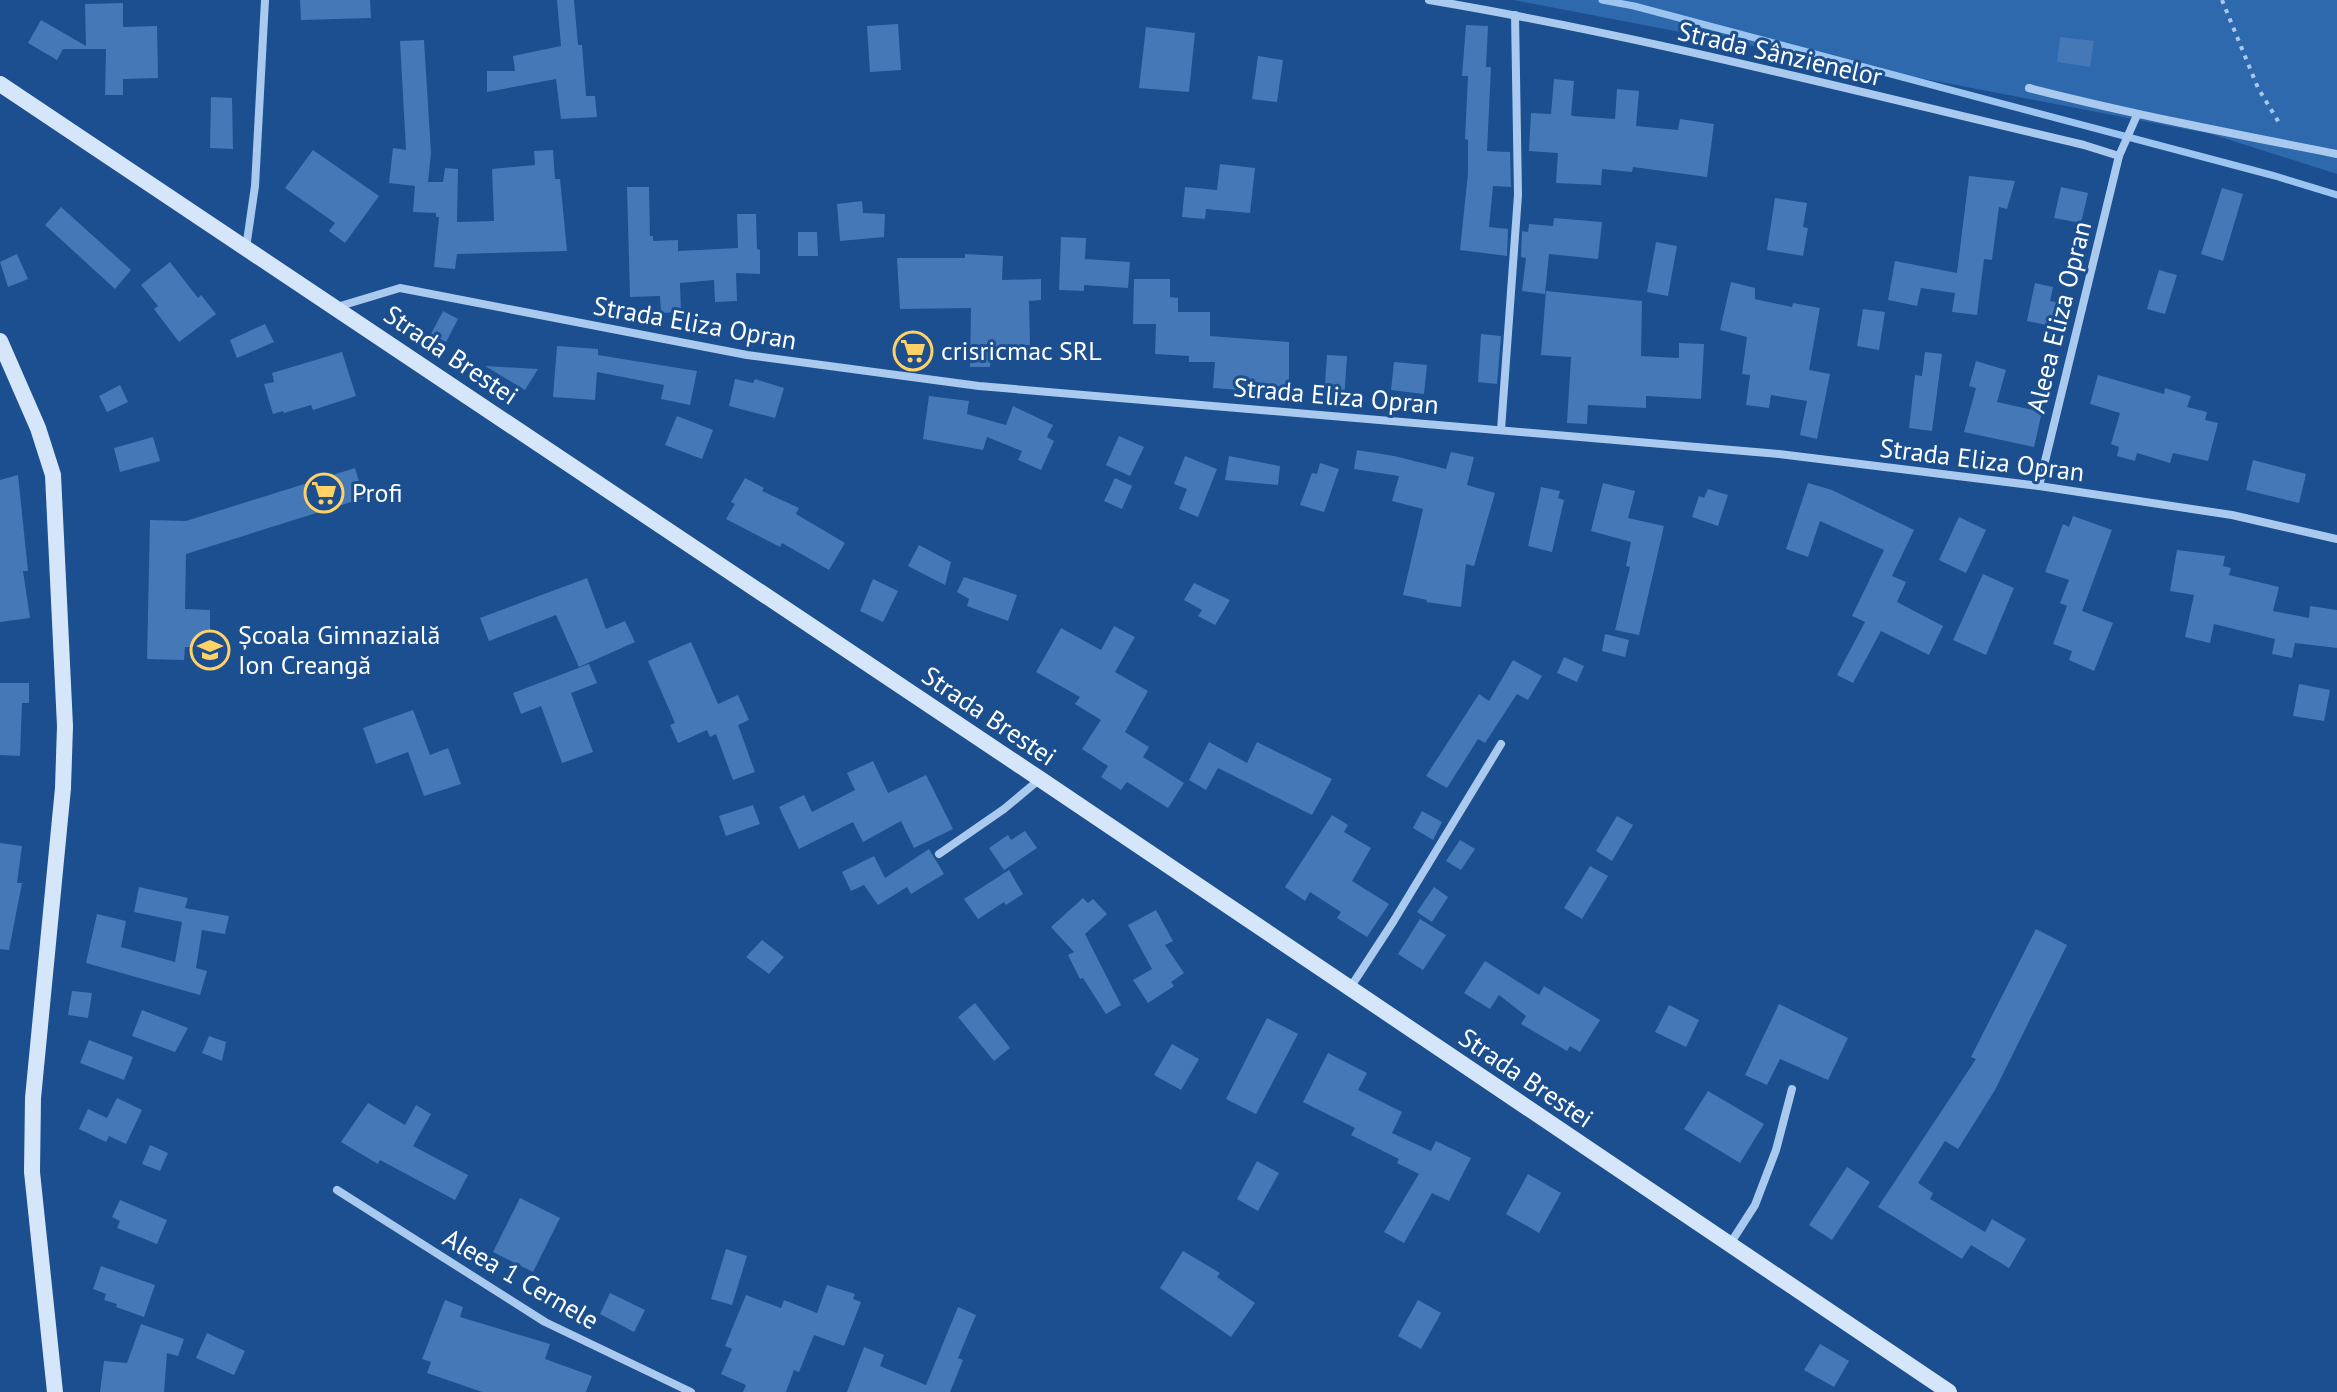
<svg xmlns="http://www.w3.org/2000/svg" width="2337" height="1392" viewBox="0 0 2337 1392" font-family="'PT Sans',sans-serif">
<rect width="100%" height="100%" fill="#1b4f8f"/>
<path fill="#2e69ad" d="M1514,0H2337V174L2211,134Z"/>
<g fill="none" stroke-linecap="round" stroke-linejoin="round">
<path stroke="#9cc4f0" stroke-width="7" d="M1602,0L1634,6L2275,176L2337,195"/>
</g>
<g fill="#4478b7">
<path d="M300,0H370L371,18L301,20Z"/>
<path d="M557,0H574L578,45H582L586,96H595L597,117L561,119L556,79L487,92V71H515L513,56L561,46Z"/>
<path d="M123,3V27L157,26L158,78L123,79V95H105L106,49H63L57,60L28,43L41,20L86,46L85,4Z"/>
<path d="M898,24L901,70L870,72L867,26Z"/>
<path d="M1466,25L1488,26L1486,67H1491L1487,151L1510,152L1511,187L1493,186L1489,227L1508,229L1507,256L1460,250L1468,173V140L1465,139L1468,76H1462Z"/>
<path d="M1146,27L1195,33L1189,92L1139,88Z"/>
<path d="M2060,37L2094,41L2090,67L2057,62Z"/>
<path d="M424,40L431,153L428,182H443L445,168L458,169L457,222L494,221L492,169L535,165L534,151L553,150L555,179H560L567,251L457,254L455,269L434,267L439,217H436V213L413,212L415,186L389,183L393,148L406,150L400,41Z"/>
<path d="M1258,56L1283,60L1277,102L1252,99Z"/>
<path d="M1554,79L1574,81L1571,115L1573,116L1615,119L1617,89L1639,91L1636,126L1678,130L1680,119L1714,124L1707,177L1633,167L1632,172L1602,169L1601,185L1556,183L1558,153L1529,151L1531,113L1551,114Z"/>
<path d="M211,97L232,98L233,149L210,148Z"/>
<path d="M313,150L379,196L345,243L329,231L335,223L285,188Z"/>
<path d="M1220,164L1255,168L1250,213L1206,209L1205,219L1182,217L1185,187L1217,190Z"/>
<path d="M1969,176L2015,181L2007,209L1999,207L1992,260L1984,259L1977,315L1952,312L1955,293L1921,288L1917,306L1888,300L1895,261L1957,273Z"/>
<path d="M627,187H649L650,236H653V241L678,240V251L738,248L737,214H756L757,249L760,250V274L736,273L737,301L715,302L714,280L680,283L681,312L661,313L660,296L630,297Z"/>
<path d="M2061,187L2088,193L2081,223L2054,218Z"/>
<path d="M2222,188L2243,194L2223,261L2201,254Z"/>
<path d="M1775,198L1807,203L1803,227L1808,228L1803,256L1767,250Z"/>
<path d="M862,201L863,213L885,214L884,237L840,241L837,204Z"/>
<path d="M61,207L131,270L115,289L45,225Z"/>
<path d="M1554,218L1602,222L1598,259L1549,254L1545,294L1522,291L1526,258L1521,257L1522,231L1528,232L1529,224L1553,226Z"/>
<path d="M798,232H817L818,256H798Z"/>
<path d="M1061,237L1086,238L1085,259L1130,262L1128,288L1084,285V291L1059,290Z"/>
<path d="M1656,242L1677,246L1668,296L1647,292Z"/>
<path d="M17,254L28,279L8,287L0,262Z"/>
<path d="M965,254L1003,256L1002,280L1041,279V300L1029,301L1030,345L999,346V356H991L990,367H970L971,308L900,309L897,258H965Z"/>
<path d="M170,262L198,298L201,295L216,314L179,342L154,309L158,306L141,285Z"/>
<path d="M2159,270L2177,275L2165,314L2147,309Z"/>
<path d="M1134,279H1170V297L1178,298V312H1210V336L1289,342V386H1268L1267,392L1213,388L1215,362H1189V356L1155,354L1156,324H1133Z"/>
<path d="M1731,282L1755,288V299L1792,307L1793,303L1820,308L1809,370L1830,374L1817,439L1800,435L1807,401L1771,395L1769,408L1746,405L1750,375L1742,374L1747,337L1720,330Z"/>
<path d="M2035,283L2053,287L2050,301L2056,302L2051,326L2027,321Z"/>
<path d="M1546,291L1642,301L1641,356L1679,358V343L1704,344L1701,399L1646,396V408L1588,405L1587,424L1567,423L1571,357L1541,355Z"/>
<path d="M1863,309L1885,312L1879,350L1857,346Z"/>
<path d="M443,311L458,319L446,342L431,334Z"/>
<path d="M265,324L274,342L237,358L230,340Z"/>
<path d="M1481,334L1501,336L1497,384L1478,382Z"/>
<path d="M908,341L926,342L925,363L908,362Z"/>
<path d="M557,346L598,349V355L697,371L690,405L661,399L664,385L597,372L595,400L553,397Z"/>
<path d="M342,352L356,396L313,410L311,405L284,413L283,411L273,414L264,384L274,382L272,373Z"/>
<path d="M1925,352L1942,354L1932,431L1909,428L1915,375L1922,376Z"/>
<path d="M1327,355L1347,356L1344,400L1324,398Z"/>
<path d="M1976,361L2006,370L1997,402L2042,412L2034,447L1964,432L1976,388L1969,386Z"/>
<path d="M1394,362L1427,365L1424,394L1391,390Z"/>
<path d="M485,366L538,369L525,390Z"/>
<path d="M2098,375L2164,394L2165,388L2191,396L2187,407L2207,412L2205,420L2218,423L2208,461L2173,453L2170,463L2137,453L2135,461L2117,456L2119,447L2111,444L2120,413L2090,404Z"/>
<path d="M735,379L753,383L755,379L784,388L775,418L729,406Z"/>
<path d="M120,385L128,402L107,412L99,396Z"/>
<path d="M929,396L969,401L967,414L1006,425L1013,406L1053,425L1047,437L1054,441L1041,470L1018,460L1022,451L987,437L983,450L923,439Z"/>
<path d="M677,416L713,430L702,459L665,445Z"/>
<path d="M1119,436L1144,447L1130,476L1106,465Z"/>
<path d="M153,437L160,461L120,472L114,448Z"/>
<path d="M1357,450L1394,456L1446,469L1451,452L1474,457L1467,485L1495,493L1474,566L1466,564L1461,607L1426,602L1427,600L1403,595L1423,509L1392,501L1399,476L1354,469Z"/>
<path d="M1185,456L1217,469L1198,517L1179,509L1187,489L1174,484Z"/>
<path d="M1229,456L1280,466L1278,485L1225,480Z"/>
<path d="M2253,460L2306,474L2299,503L2246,490Z"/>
<path d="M1320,463L1339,469L1324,512L1300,505L1312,473L1317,474Z"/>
<path d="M355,468L364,498L186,554L185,609L210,610V647H185L184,660L147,659L150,520L186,521Z"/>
<path d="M18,475L28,571H23L30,618L0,622V480Z"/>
<path d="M745,478L764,488L762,491L799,508L796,514L845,543L829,570L782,543L780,547L726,519L735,504L731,502Z"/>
<path d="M1115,478L1132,486L1122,509L1104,501Z"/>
<path d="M1603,483L1635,491L1628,518L1664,526L1639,635L1615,630L1630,567L1626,566L1631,542L1591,531Z"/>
<path d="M1808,483L1832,490L1914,530L1892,576L1906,582L1897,602L1943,626L1929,655L1881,631L1853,683L1837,675L1865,622L1852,616L1884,550L1820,521L1808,557L1786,549Z"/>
<path d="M1541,487L1560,491L1558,498L1564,500L1552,552L1528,546Z"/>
<path d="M1708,489L1728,495L1718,526L1692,517L1699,496L1704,498Z"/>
<path d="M2073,516L2112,530L2082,611L2113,623L2094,671L2069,660L2072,651L2053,644L2067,606L2060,603L2069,580L2045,572L2063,524L2069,527Z"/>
<path d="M1959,517L1986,530L1966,573L1939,560Z"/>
<path d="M919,545L951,562L945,585L908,566Z"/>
<path d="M2177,550L2225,556L2223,566L2231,568L2229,575L2279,587L2273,611L2309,618L2310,606L2337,610V648L2295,643L2292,658L2272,654L2275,639L2214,624L2210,643L2185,637L2194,595L2170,591Z"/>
<path d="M1983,574L2014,588L1986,655L1953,640Z"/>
<path d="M964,577L1017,595L1008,621L967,606L969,599L957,592Z"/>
<path d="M587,578L606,629L625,621L635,642L579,667L556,615L489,641L480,618Z"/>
<path d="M873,579L898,591L883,622L860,611Z"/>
<path d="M1194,583L1230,600L1215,625L1198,616L1202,610L1184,600Z"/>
<path d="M1114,626L1135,637L1115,672L1148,691L1125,732L1149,747L1143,757L1184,783L1168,808L1127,782L1121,790L1101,777L1108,766L1082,749L1101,720L1075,704L1080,697L1036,672L1061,628L1101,650Z"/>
<path d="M1605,634L1629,640L1625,657L1602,651Z"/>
<path d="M691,642L718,704L738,695L749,720L738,725L755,772L733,780L716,734L710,737L707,730L678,743L670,725L675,723L648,661Z"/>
<path d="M1564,657L1584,666L1577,682L1557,673Z"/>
<path d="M1513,660L1542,676L1528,700L1517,694L1485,743L1478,739L1447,788L1426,776L1479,694L1489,701Z"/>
<path d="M589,664L597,683L571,693L593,752L562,763L541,706L521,714L513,693Z"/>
<path d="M0,683H29V703H22L20,756L0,755Z"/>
<path d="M2299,684L2330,690L2324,721L2293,716Z"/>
<path d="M413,710L430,755L448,748L461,784L424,796L408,752L376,764L363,728Z"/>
<path d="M1209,742L1247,763L1257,742L1332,779L1312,815L1218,768L1206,790L1189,780Z"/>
<path d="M873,761L888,793L926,775L953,829L914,848L901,821L863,842L853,822L799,849L779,807L804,795L812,812L855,790L847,773Z"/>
<path d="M753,805L760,824L726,836L719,816Z"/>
<path d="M1422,811L1442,822L1433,840L1413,828Z"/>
<path d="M1332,815L1348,825L1344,832L1371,848L1352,881L1389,904L1367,937L1337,918L1341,912L1310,892L1305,901L1285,887Z"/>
<path d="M1617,816L1633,825L1612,861L1596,851Z"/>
<path d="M1025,831L1037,848L1004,870L989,848L1008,835L1011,840Z"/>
<path d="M1460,840L1475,849L1461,870L1446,861Z"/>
<path d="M0,843L22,846L17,883H22L9,950L0,949Z"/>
<path d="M929,849L944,874L911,894L907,887L878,905L864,885L851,891L842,872L874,856L885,878Z"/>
<path d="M1590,866L1608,876L1582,919L1564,908Z"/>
<path d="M1009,870L1023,894L1006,905L1004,902L978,919L964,899Z"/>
<path d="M139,887L188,898L185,908L229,916L225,934L202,930L196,968L207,971L200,995L86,963L97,914L126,921L121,947L175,962L182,922L134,912Z"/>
<path d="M1434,887L1448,897L1432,922L1417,912Z"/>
<path d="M1083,898L1088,903L1093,899L1107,914L1085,934L1121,1005L1106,1014L1083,978L1080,979L1068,955L1074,952L1051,927Z"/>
<path d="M1156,910L1173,941L1165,945L1184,973L1171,982L1174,986L1148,1003L1133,980L1152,969L1128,925Z"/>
<path d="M1420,919L1446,935L1423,970L1398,954Z"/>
<path d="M2036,929L2067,945L1995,1090L1958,1149L1945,1141L1918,1183L1933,1193L1930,1199L1985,1232L1992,1219L2026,1239L2009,1268L1971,1245L1962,1259L1878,1207L1976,1059L1971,1057Z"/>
<path d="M762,940L784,957L769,974L746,957Z"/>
<path d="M1485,961L1539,995L1544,986L1600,1020L1580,1052L1570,1046L1567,1051L1521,1024L1526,1016L1499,995L1490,1009L1464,993Z"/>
<path d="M72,991L92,993L88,1018L68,1015Z"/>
<path d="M975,1003L1010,1048L994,1061L958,1017Z"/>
<path d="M1779,1004L1848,1038L1828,1080L1780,1059L1767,1085L1745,1075Z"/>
<path d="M1669,1005L1699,1020L1686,1047L1655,1032Z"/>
<path d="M142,1010L188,1028L175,1052L132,1036Z"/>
<path d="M1267,1018L1298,1034L1256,1114L1226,1099Z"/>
<path d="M209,1036L226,1042L222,1061L202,1053Z"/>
<path d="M89,1040L133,1057L124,1080L80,1063Z"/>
<path d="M1172,1044L1199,1059L1181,1090L1154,1075Z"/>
<path d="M1328,1053L1367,1073L1358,1090L1402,1112L1392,1133L1431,1151L1436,1141L1471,1158L1449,1201L1432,1193L1404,1243L1384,1232L1419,1174L1397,1163L1399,1159L1351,1135L1355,1128L1303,1102Z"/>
<path d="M1708,1091L1764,1124L1740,1163L1684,1129Z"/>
<path d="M117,1098L142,1110L126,1144L109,1136L106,1142L79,1129L88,1109L107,1118Z"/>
<path d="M368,1103L405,1125L416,1105L431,1114L413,1146L468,1175L455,1200L380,1160L378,1164L341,1142Z"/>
<path d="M150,1145L168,1153L160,1171L142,1164Z"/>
<path d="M1257,1161L1279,1173L1258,1211L1237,1199Z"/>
<path d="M1847,1167L1870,1182L1832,1240L1809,1225Z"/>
<path d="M1528,1174L1561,1193L1539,1233L1506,1214Z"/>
<path d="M520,1198L560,1218L533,1272L493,1252Z"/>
<path d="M120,1200L167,1220L157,1244L117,1228L120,1221L112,1217Z"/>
<path d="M726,1249L747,1256L732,1305L711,1299Z"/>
<path d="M1183,1251L1220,1273L1217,1277L1255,1303L1231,1337L1160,1288Z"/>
<path d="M101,1266L155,1285L144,1317L116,1307L117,1304L104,1300L106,1294L93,1289Z"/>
<path d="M827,1285L855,1294L853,1299L861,1302L844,1346L814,1335L799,1372L794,1370L786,1392H743L746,1385L721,1374L732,1349L725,1346L746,1295L781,1308L784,1300L817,1313Z"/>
<path d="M610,1293L645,1310L634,1332L600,1314Z"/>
<path d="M445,1300L463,1307L460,1317L550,1344L545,1359L592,1376L586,1392H482L427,1373L431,1362L422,1359Z"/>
<path d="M1418,1300L1441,1313L1421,1349L1398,1336Z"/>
<path d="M958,1307L976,1315L958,1358L963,1360L950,1392H847L864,1347L884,1355L880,1366L926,1385Z"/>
<path d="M141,1324L184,1339L178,1356L167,1353L164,1392H100L104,1361L127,1363Z"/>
<path d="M207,1333L245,1351L234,1375L196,1358Z"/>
<path d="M1820,1344L1849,1361L1834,1387L1804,1370Z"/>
</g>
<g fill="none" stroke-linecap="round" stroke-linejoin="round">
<path stroke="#a9c9ee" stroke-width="4" stroke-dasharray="4 6" stroke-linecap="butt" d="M2222,0L2258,88L2281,126"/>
<g stroke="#a9c9ee" stroke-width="8">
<path d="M1429,0C1649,37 1866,94 2084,145L2119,156"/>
<path d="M2029,88C2131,114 2234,134 2337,154"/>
<path d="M246,248L255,186L265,0"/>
<path d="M337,307L400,288L747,355L979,386L1779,454L2039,486L2232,515L2337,539"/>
<path d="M1501,430L1518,195L1515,15"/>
<path d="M2039,486L2119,156L2137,115"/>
<path d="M939,854L1004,809L1040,779"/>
<path d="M1350,988L1393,922L1501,744"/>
<path d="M337,1190L545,1322L691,1392"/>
<path d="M1730,1244L1755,1205L1776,1150L1792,1089"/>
</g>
<g stroke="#d6e6fa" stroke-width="16">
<path d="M0,84L1040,779L1949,1392"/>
<path d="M0,341L38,428L53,475L65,726L63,788L33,1098L32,1172L55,1392"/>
</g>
</g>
<defs>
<symbol id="supermarket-ring" viewBox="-11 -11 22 22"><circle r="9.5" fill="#1b4f8f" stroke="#ffd166" stroke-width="1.5"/><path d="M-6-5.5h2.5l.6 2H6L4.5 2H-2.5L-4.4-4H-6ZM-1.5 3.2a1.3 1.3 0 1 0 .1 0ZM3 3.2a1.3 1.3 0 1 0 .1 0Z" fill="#ffd166"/></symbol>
<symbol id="school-ring" viewBox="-11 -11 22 22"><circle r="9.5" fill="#1b4f8f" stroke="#ffd166" stroke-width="1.5"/><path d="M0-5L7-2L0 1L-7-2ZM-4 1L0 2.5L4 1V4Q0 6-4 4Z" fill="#ffd166"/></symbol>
</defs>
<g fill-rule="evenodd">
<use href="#supermarket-ring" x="891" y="329" width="44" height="44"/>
<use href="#supermarket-ring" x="302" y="471" width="44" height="44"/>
<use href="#school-ring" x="188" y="628" width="44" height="44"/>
</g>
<g text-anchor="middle" stroke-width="6" stroke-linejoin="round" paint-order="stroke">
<g font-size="26" fill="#fff" stroke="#1b4f8f">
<text transform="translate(1780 54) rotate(13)" y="9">Strada Sânzienelor</text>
<text transform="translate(2059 317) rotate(-76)" y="9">Aleea Eliza Opran</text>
<text transform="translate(695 323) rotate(10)" y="9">Strada Eliza Opran</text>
<text transform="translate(451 355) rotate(34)" y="9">Strada Brestei</text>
<text transform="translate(1336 396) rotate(5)" y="9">Strada Eliza Opran</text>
<text transform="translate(1982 460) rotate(7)" y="9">Strada Eliza Opran</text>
<text transform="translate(989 716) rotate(34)" y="9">Strada Brestei</text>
<text transform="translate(1526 1078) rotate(34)" y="9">Strada Brestei</text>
<text transform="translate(521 1279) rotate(30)" y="9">Aleea 1 Cernele</text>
</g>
<g font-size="26" fill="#fff" stroke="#1b4f8f" text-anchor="start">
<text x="941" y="360">crisricmac SRL</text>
<text x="352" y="502">Profi</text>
<text x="238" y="644">Școala Gimnazială<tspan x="238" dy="30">Ion Creangă</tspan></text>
</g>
</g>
</svg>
